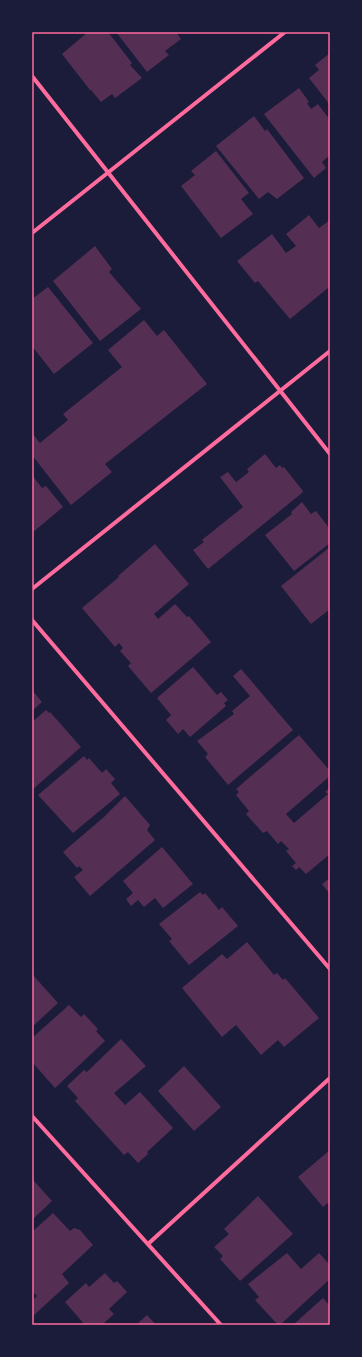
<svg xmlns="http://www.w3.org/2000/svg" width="362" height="1357" viewBox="0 0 362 1357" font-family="Jost,sans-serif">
<rect width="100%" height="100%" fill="#1b1b3a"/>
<g fill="#542f53">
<path d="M88,32H108L132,63L130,65L142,78L115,98L112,94L101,102L91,90H90L62,54Z"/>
<path d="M116,32H176L181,39L165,51L169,55L147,72Z"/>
<path d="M330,53V105L309,78L319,70L315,65Z"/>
<path d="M299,88L309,102L307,103L311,109L318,104L330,120V155L322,162L326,168L314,178L264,114Z"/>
<path d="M254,116L265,131L267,129L304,178L277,199L268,192L259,199L216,146Z"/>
<path d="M216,151L249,193L241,199L253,214L221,238L181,186L195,175L191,171Z"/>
<path d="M309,215L319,228L330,220V290L328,288L290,319L258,281L255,283L237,261L272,234L286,253L296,246L286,234Z"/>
<path d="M95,246L112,269L109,272L141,309L100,341L53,281Z"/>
<path d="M48,287L93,343L54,374L32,346V299Z"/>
<path d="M144,320L157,336L164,330L207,384L105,464L112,472L71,505L32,455V433L40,443L68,420L63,414L122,367L108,350Z"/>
<path d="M265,454L276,468L280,465L282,468L284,467L303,491L302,493L208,569L193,550L204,542L202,540L243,507L220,477L228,472L236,482L249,472L247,469Z"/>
<path d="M32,475L42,488L46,486L63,507L32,533Z"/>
<path d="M302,502L311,514L316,511L330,529V543L294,571L265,535L292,514L291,512Z"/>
<path d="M155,544L189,584L154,614L158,619L175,604L187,617L189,616L211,642L151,693L128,666L131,663L120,651L123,648L119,643L115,647L82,608L119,577L118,576Z"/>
<path d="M330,547V609L311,624L281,586Z"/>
<path d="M193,667L217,695L221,692L228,700L224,703L226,706L190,737L183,729L178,734L166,720L171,715L157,698Z"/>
<path d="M241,669L293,730L228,785L205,757L208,754L197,741L234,714L232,711L250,696L233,676Z"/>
<path d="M32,690L42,702L32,711Z"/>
<path d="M46,710L49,713L50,712L81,747L32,790V722Z"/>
<path d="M299,735L330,771V776L286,814L294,823L328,794L325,792L330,788V854L306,874L299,867L296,870L292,866L296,863L286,851L289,849L281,841L278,844L267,831L263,833L246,814L249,811L236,795L239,792L236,789Z"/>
<path d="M84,756L87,760L89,758L102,773L106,769L115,779L111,783L120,794L73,833L38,795Z"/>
<path d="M125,796L150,825L147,830L155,840L90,896L74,877L83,870L79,866L77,868L63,852L104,817Z"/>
<path d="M162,847L193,884L163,908L155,898L144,907L138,900L131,906L126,899L133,893L123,881Z"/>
<path d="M330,878V894L322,884Z"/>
<path d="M200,892L203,895L205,893L219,910L222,907L238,926L189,965L169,941L172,939L159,924Z"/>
<path d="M247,942L274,975L277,973L283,980L285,978L319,1018L284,1047L278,1040L261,1055L236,1025L222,1037L182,988L222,954L227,959Z"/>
<path d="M32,974L58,1003L32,1027Z"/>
<path d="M69,1005L81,1017L84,1014L98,1029L96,1031L105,1041L55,1088L32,1062V1038Z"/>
<path d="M121,1039L146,1066L114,1093L125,1105L140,1092L173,1128L147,1152L148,1154L138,1163L128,1152L124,1155L75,1101L78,1098L67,1086L84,1070L87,1072Z"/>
<path d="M184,1066L221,1107L194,1131L158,1091Z"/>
<path d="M330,1150V1201L323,1207L298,1177Z"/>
<path d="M33,1180L52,1201L32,1220V1181Z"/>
<path d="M258,1196L293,1234L240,1281L220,1259L223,1256L214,1247L229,1234L224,1229Z"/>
<path d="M53,1213L70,1231L74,1228L80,1230L93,1245L62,1274L69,1283L32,1317V1301L37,1296L32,1291V1232Z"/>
<path d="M287,1253L301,1269L319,1253L330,1265V1279L280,1325H278L255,1300L259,1297L248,1284Z"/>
<path d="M105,1273L114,1283L117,1281L127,1292L109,1309L114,1314L102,1325H93L91,1323L85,1325L65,1302L86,1283L89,1287Z"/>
<path d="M323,1298L330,1306V1325H293Z"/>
<path d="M147,1315L156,1325H136Z"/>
</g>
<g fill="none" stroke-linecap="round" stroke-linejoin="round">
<g stroke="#ff6b9d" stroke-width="4">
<path d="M32,76L330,454"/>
<path d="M32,233L285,32"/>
<path d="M32,589L330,351"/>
<path d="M32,620L330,969"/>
<path d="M32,1116L221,1325"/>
<path d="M148,1244L330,1078"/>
</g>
</g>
<rect width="362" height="1357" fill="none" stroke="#1b1b3a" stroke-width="66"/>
<rect x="33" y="33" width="296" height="1291" fill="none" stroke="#ff6b9d" stroke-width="1.5"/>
</svg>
